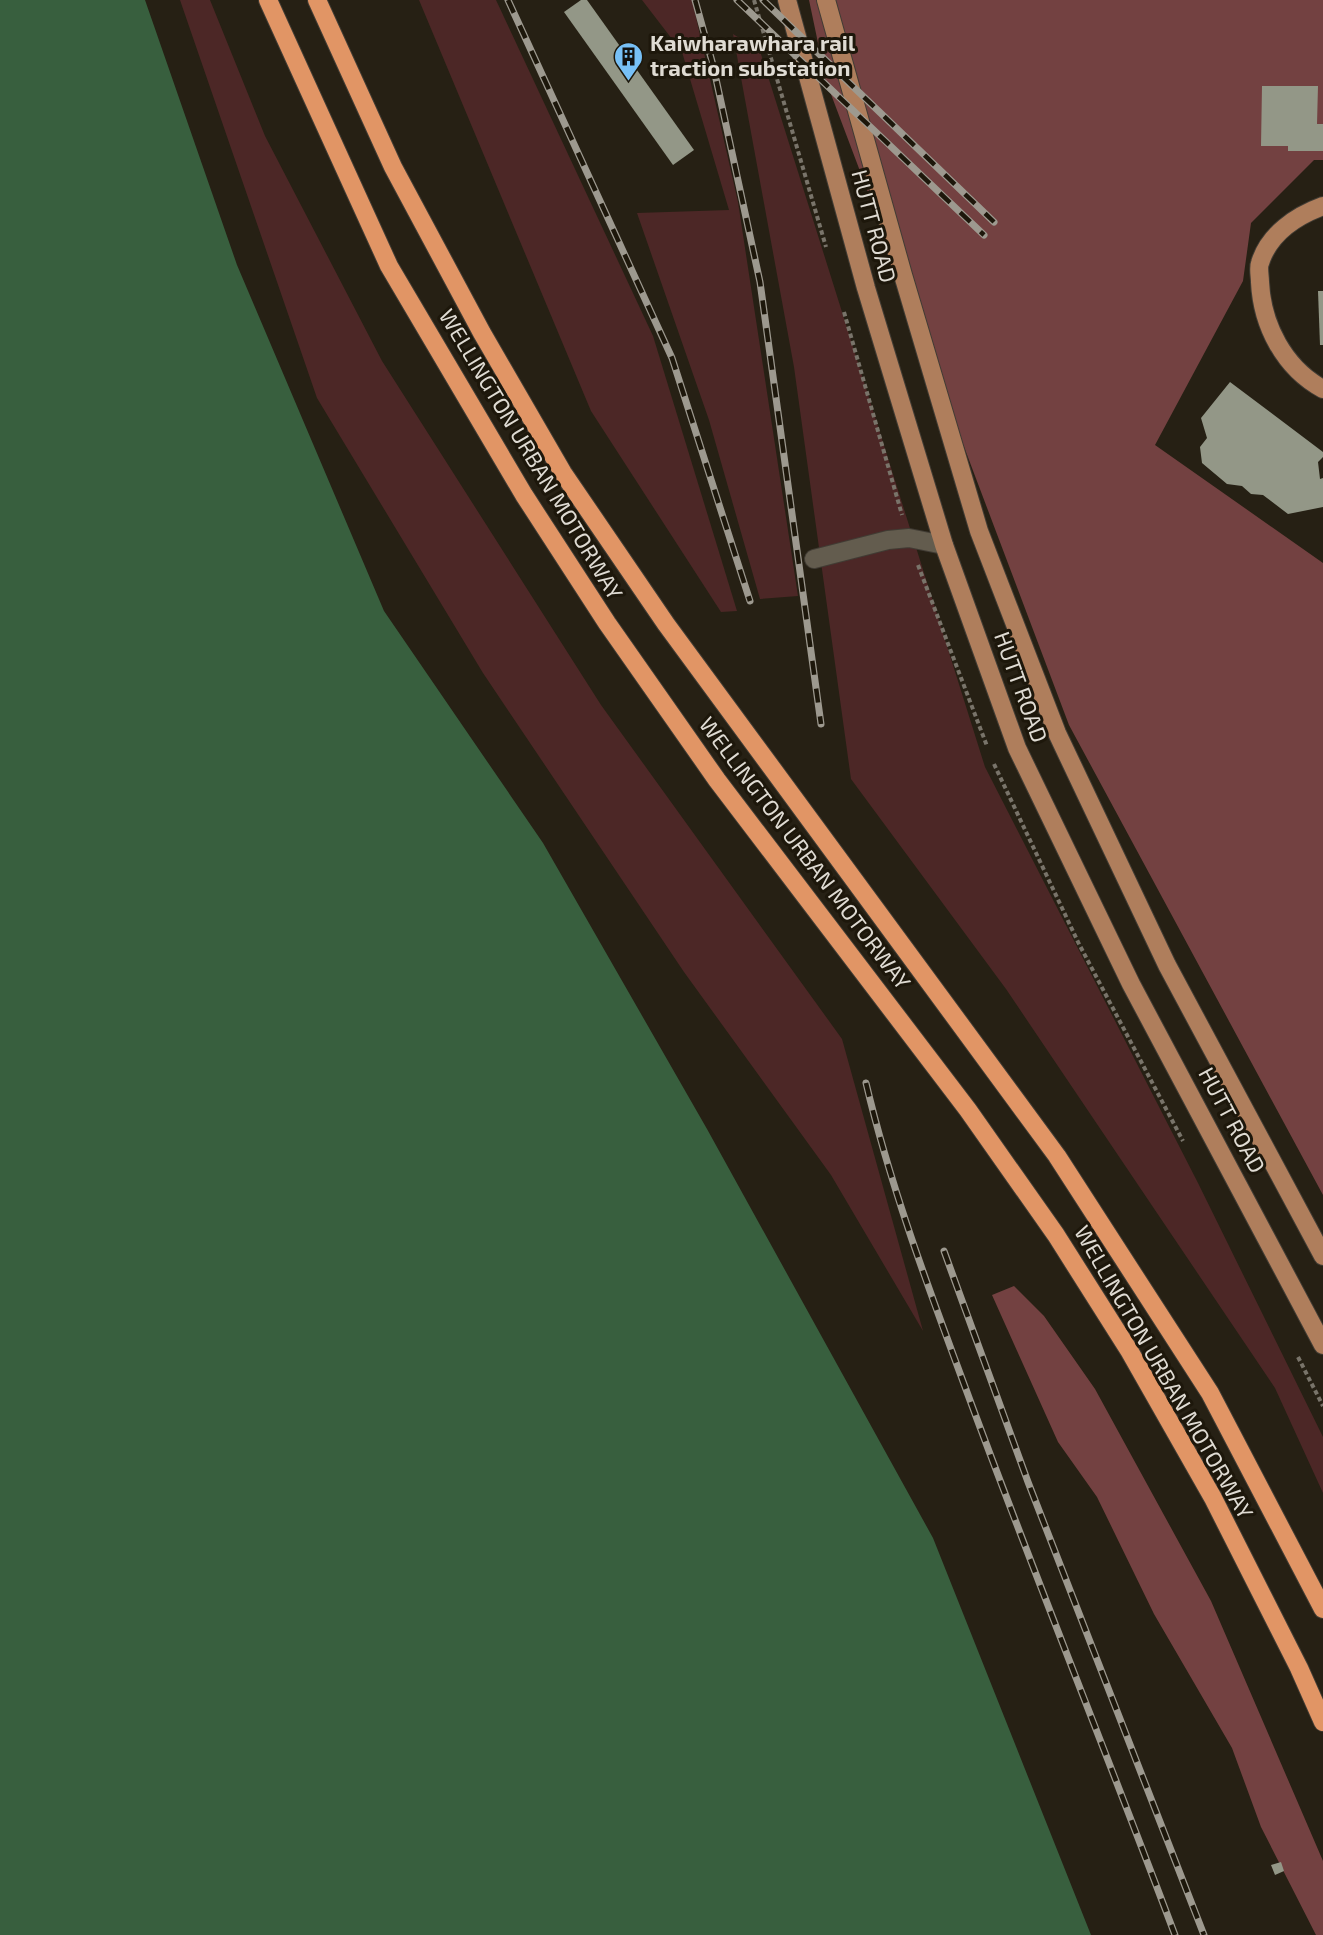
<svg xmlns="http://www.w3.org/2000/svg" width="1323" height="1935" viewBox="0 0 1323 1935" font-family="'Exo 2',sans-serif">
<rect width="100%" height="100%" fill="#262014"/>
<g fill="#4c2726">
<path d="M180,0H210L265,136L382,361L601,705L842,1039L923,1331L831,1175L684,972L483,673L317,398Z"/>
<path d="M419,0H496L653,336L737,611L721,612L591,411Z"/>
<path d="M642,0H692L738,202L798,596L760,599L709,420L637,213L729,210L682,52Z"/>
<path d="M733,34L760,51L985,767L1198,1183L1323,1437V1493L1275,1388L1006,989L851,779L794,367Z"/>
</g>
<g fill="#734141">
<path d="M809,0H1323V160H1314L1251,223L1243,281L1155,445L1323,563V1195L1069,725L826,81Z"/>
<path d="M1014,1286L1044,1316L1095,1389L1211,1601L1323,1861V1935H1316L1261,1827L1232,1748L1154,1614L1097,1497L1058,1442L992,1295Z"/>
</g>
<path fill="#385f3e" d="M0,0H145L237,265L384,611L543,843L707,1129L933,1538L1091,1935H0Z"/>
<g fill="#939787">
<path d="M581,0H587L694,150L673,165L564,12Z"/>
<path d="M1262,86H1318L1317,124H1323V151H1288V146H1261Z"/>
<path d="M1318,291H1323V345H1320Z"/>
<path d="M1230,382L1323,452V457L1318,462L1320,479L1323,478V507L1288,514L1263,495L1251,494L1242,486L1227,484L1202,463L1200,447L1207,438L1201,418Z"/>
<path d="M1281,1862L1284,1871L1275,1875L1271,1865Z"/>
</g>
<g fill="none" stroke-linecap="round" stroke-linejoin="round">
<defs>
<path id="minor" d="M814,559L888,540L909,538L944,545"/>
<g id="major">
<path d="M787,0L866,288L944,545L1017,748L1131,984L1323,1345"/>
<path d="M826,0L903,275L979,531L1057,733L1167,965L1323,1256"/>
<path d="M1323,206C1296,216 1269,234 1260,263C1258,268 1260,276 1260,282C1262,325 1284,368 1323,389"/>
</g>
<g id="highway">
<path d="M268,0L389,266L524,495L607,623L717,780L968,1110L1056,1235L1130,1352L1213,1498L1299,1668L1323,1722"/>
<path d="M317,0L393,167L482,333L563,473L666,624L1057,1156L1210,1393L1323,1609"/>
</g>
</defs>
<use href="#minor" stroke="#413c34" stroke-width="20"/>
<use href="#major" stroke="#413c34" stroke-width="20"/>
<use href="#highway" stroke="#413c34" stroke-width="20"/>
<g stroke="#79746a" stroke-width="4" stroke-dasharray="4.5 3" stroke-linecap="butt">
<path d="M754,0L826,247"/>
<path d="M844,312L902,515"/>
<path d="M918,565L987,746"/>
<path d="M994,764L1079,944L1183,1141"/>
<path d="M1298,1357L1323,1406"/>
</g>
<use href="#minor" stroke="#635c4e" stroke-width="18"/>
<use href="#major" stroke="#af7e5c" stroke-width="18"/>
<use href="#highway" stroke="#e19565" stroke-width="18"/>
<defs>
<g id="rail">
<path d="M508,0L672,358L750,601"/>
<path d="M695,0L713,65L760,282L821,724"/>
<path d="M737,0L984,235"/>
<path d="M763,0L994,222"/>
<path d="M866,1083C892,1193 932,1297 971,1403C1037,1581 1108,1757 1175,1935"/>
<path d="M944,1251L1028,1482L1204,1935"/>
</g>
</defs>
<use href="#rail" stroke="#9d998f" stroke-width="7"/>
<use href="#rail" stroke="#1d170b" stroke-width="4.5" stroke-dasharray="14" stroke-linecap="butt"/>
</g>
<defs>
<symbol id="building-pin" viewBox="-11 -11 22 30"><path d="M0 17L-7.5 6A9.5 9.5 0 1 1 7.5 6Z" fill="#77c0f7" stroke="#1d170b"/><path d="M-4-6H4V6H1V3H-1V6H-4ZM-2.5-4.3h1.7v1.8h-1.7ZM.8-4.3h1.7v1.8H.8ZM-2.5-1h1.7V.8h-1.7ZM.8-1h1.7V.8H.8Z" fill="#111"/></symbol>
</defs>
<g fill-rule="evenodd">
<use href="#building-pin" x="612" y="40" width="33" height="45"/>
</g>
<g text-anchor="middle" stroke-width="6" stroke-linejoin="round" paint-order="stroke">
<g font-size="22" font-weight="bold" fill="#dfdbd3" stroke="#1d170b" text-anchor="start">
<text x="650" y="51">Kaiwharawhara rail<tspan x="650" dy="25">traction substation</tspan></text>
</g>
<g font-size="22" fill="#dfdbd3" stroke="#1d170b">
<text transform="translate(874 226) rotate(75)" y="8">HUTT ROAD</text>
<text transform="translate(531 454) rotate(59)" y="8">WELLINGTON URBAN MOTORWAY</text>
<text transform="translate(1021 687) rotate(70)" y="8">HUTT ROAD</text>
<text transform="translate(805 853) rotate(53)" y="8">WELLINGTON URBAN MOTORWAY</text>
<text transform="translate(1232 1120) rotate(62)" y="8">HUTT ROAD</text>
<text transform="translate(1164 1372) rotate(60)" y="8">WELLINGTON URBAN MOTORWAY</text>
</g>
</g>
</svg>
